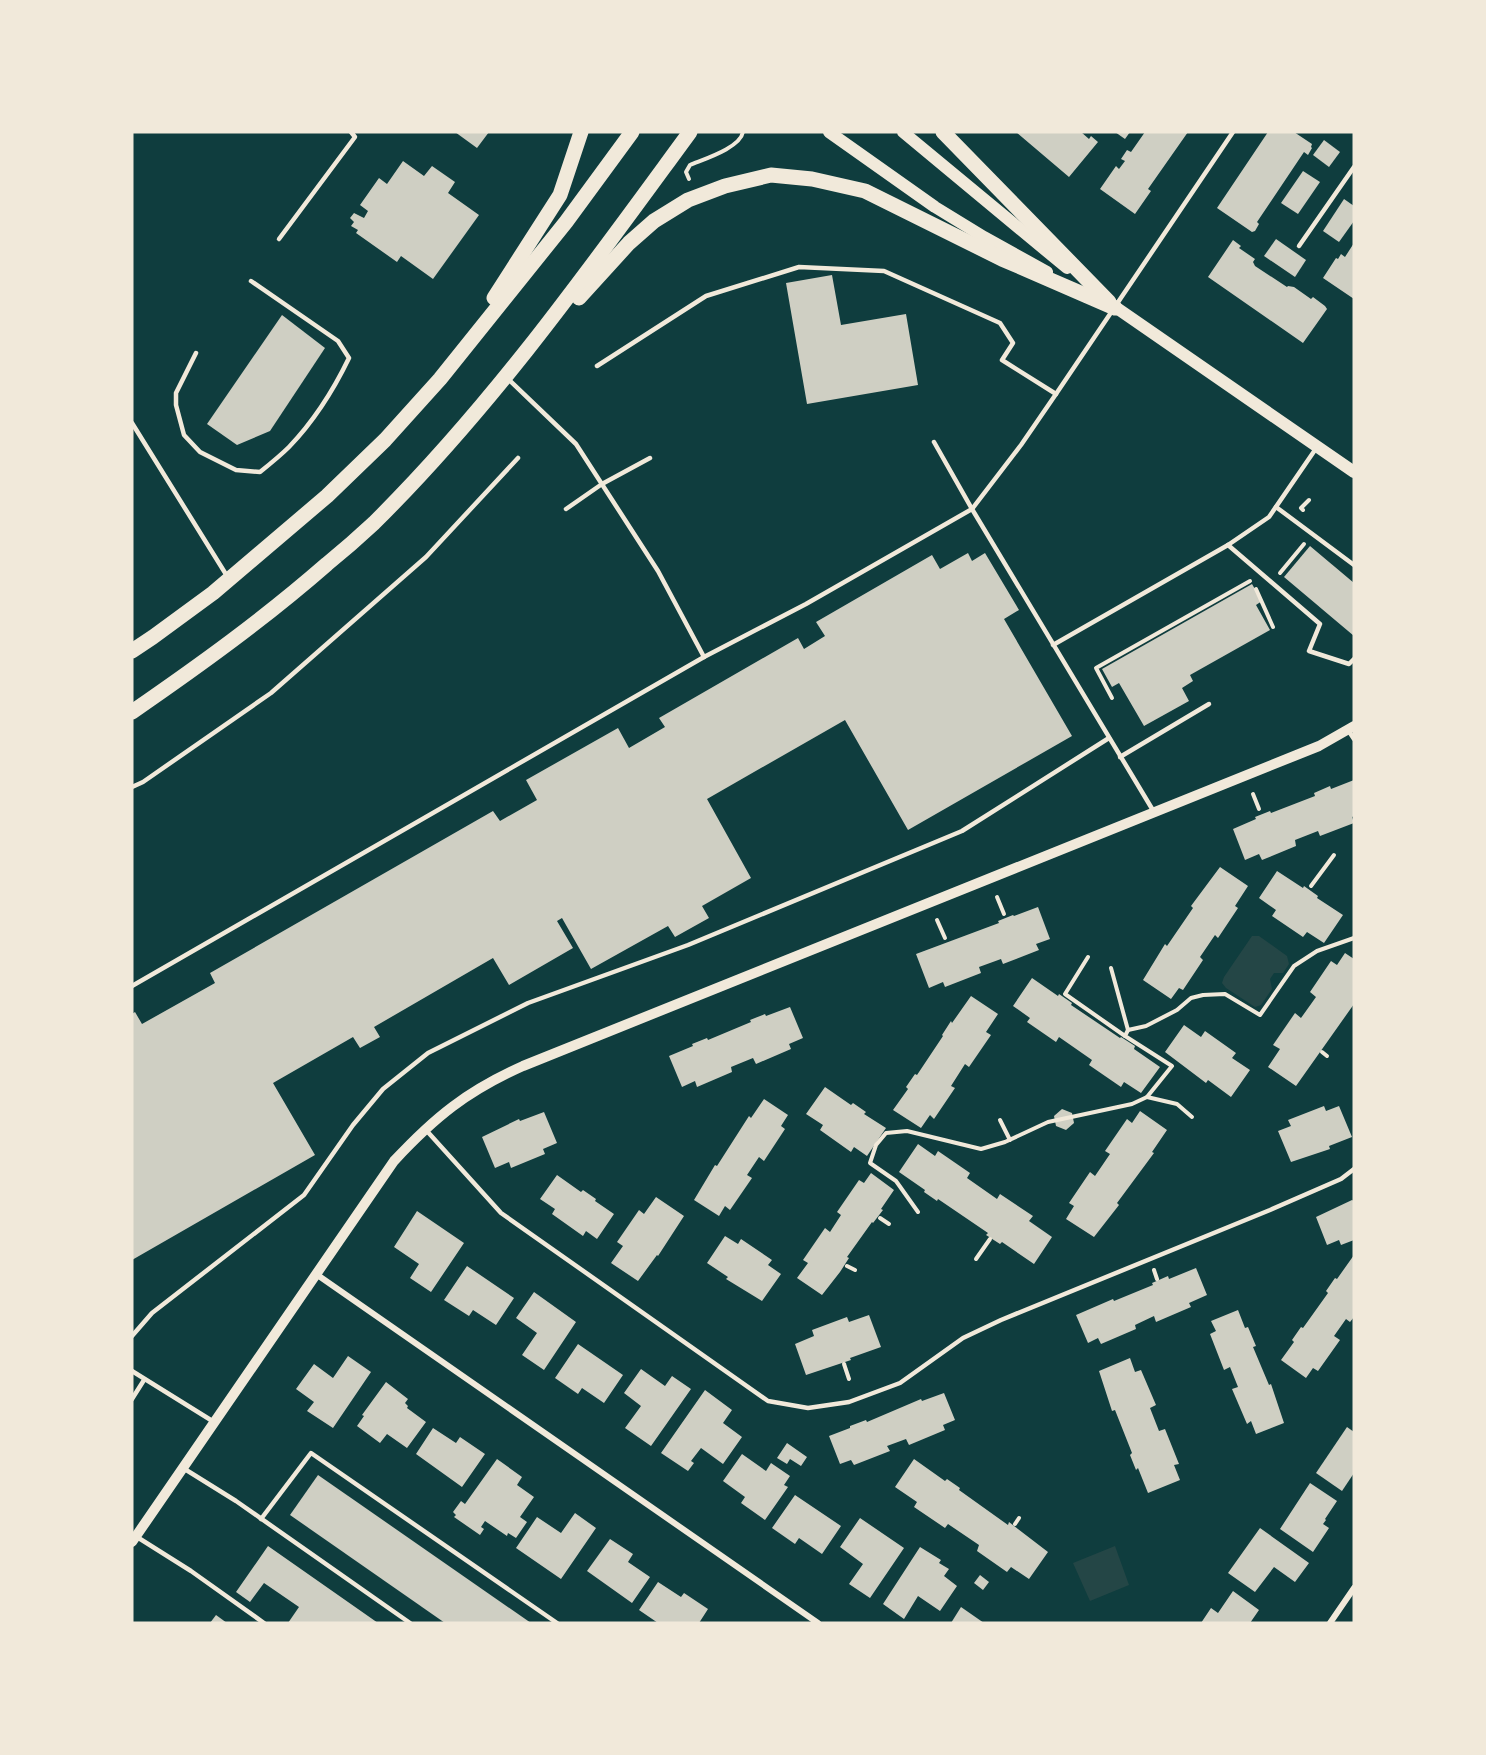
<svg xmlns="http://www.w3.org/2000/svg" width="1486" height="1755" viewBox="0 0 1486 1755" font-family="Overpass,sans-serif">
<rect width="100%" height="100%" fill="#0f3d3e"/>
<g fill="#244646">
<path d="M1252,936H1259L1287,956L1289,964L1283,973H1274L1270,979L1272,989L1261,1005L1255,1007L1226,988L1222,983L1224,977Z"/>
<path d="M1115,1546L1129,1585L1090,1601L1073,1563Z"/>
</g>
<g fill="#cfcfc3">
<path d="M455,132H489L477,148Z"/>
<path d="M1016,132H1081L1089,139L1091,136L1098,142L1069,177Z"/>
<path d="M1115,132H1130L1125,139Z"/>
<path d="M1145,132H1188L1148,189L1151,191L1135,214L1100,189L1116,166L1119,169L1125,161L1121,159L1127,150L1131,152Z"/>
<path d="M1268,132H1294L1312,144L1311,147L1312,148L1308,155L1304,152L1257,222L1259,224L1255,231L1252,232L1217,208Z"/>
<path d="M1324,140L1340,152L1329,167L1313,155Z"/>
<path d="M403,161L424,176L432,166L455,182L448,193L479,215L433,279L401,256L397,262L356,233L358,230L351,226L354,222L350,218L354,213L364,218L368,211L360,205L379,178L387,184Z"/>
<path d="M1303,171L1320,182L1298,214L1281,203Z"/>
<path d="M1344,199L1354,206V221L1339,242L1323,231Z"/>
<path d="M1276,239L1306,260L1295,277L1264,256Z"/>
<path d="M1233,240L1241,246L1239,248L1255,259L1253,262L1255,266L1287,287L1288,286L1294,287L1311,299L1313,297L1325,306L1327,309L1303,343L1208,277Z"/>
<path d="M1354,243V299L1323,278L1336,258L1338,259L1341,254L1345,257Z"/>
<path d="M832,275L841,325L906,314L918,385L807,404L786,283Z"/>
<path d="M282,315L325,348L270,431L237,445L207,424Z"/>
<path d="M1310,546L1354,583V636L1284,577Z"/>
<path d="M968,553L972,561L985,553L1019,610L1004,619L1072,736L908,830L845,720L707,799L751,878L702,906L709,918L675,937L668,926L591,969L562,918L557,921L573,948L509,985L493,958L374,1027L380,1037L360,1048L353,1037L273,1083L315,1155L132,1260V1014L135,1012L142,1024L215,983L210,973L493,811L500,821L537,800L526,780L618,728L629,748L665,727L659,718L798,638L804,649L825,636L816,622L932,555L940,569Z"/>
<path d="M1252,584L1262,601L1256,605L1270,630L1190,675L1193,681L1182,688L1189,701L1144,726L1119,683L1112,687L1102,669Z"/>
<path d="M1354,780V816L1352,817L1354,823L1320,836L1318,831L1295,840L1296,846L1262,860L1259,854L1245,860L1233,829L1256,819L1255,817L1270,811L1271,813L1315,796L1314,793L1330,786L1331,789Z"/>
<path d="M1220,867L1248,886L1235,906L1238,908L1218,938L1215,935L1200,957L1203,960L1183,990L1179,988L1171,999L1143,980L1165,944L1167,946L1193,908L1191,906Z"/>
<path d="M1277,871L1303,888L1304,886L1318,896L1317,898L1343,915L1324,943L1307,932L1303,937L1272,916L1276,910L1259,898Z"/>
<path d="M1038,907L1050,939L1036,944L1039,950L1003,964L1001,959L979,967L981,973L945,987L943,982L929,988L916,954L999,923L998,921L1013,915L1014,916Z"/>
<path d="M1345,953L1354,959V1004L1296,1086L1268,1067L1280,1049L1273,1045L1295,1013L1301,1018L1316,997L1310,992L1331,961L1337,965Z"/>
<path d="M1032,978L1058,996L1059,994L1072,1003L1071,1005L1120,1038L1121,1037L1135,1046L1134,1049L1160,1067L1141,1093L1124,1082L1121,1087L1089,1065L1092,1060L1059,1037L1056,1042L1027,1022L1030,1018L1013,1006Z"/>
<path d="M971,996L998,1014L986,1032L991,1035L969,1067L965,1064L951,1086L955,1088L934,1119L930,1115L921,1128L893,1110L908,1089L906,1087L915,1074L917,1075L943,1036L942,1035L951,1021L952,1023Z"/>
<path d="M790,1007L803,1038L789,1044L791,1049L756,1064L753,1058L731,1067L732,1072L697,1087L695,1081L682,1087L669,1056L693,1046L692,1044L707,1038L708,1040L751,1022L750,1020L765,1014L766,1016Z"/>
<path d="M1184,1025L1201,1037L1205,1031L1236,1053L1232,1058L1250,1070L1231,1097L1208,1080L1206,1083L1165,1052Z"/>
<path d="M825,1087L851,1105L853,1103L866,1112L864,1114L886,1128L867,1156L854,1147L851,1152L820,1130L823,1125L806,1114Z"/>
<path d="M764,1099L788,1115L781,1126L785,1129L764,1161L759,1157L747,1175L752,1178L730,1210L725,1206L719,1216L694,1200L715,1165L717,1166L749,1116L751,1118Z"/>
<path d="M1324,1106L1326,1111L1339,1106L1352,1137L1329,1146L1330,1149L1291,1162L1278,1131L1291,1126L1288,1120Z"/>
<path d="M1062,1109L1072,1113L1074,1123L1066,1130L1056,1126L1054,1116Z"/>
<path d="M1140,1111L1167,1130L1152,1152L1154,1153L1117,1203L1119,1205L1094,1237L1066,1219L1074,1206L1069,1203L1090,1172L1095,1176L1110,1154L1105,1151L1127,1119L1132,1123Z"/>
<path d="M544,1112L557,1143L543,1149L545,1154L511,1168L509,1162L495,1168L482,1137L519,1119L520,1121Z"/>
<path d="M918,1144L935,1156L938,1151L970,1173L967,1178L997,1199L1000,1194L1033,1216L1029,1221L1052,1237L1034,1264L1002,1242L1000,1244L986,1235L988,1233L938,1199L937,1201L924,1192L925,1190L899,1172Z"/>
<path d="M871,1173L894,1190L881,1209L883,1210L873,1223L872,1222L847,1257L849,1258L840,1272L822,1295L797,1278L808,1263L803,1260L825,1228L830,1232L841,1215L837,1212L859,1180L864,1183Z"/>
<path d="M557,1175L581,1192L583,1190L596,1199L595,1201L614,1214L597,1239L586,1231L583,1236L552,1214L555,1209L540,1199Z"/>
<path d="M656,1197L684,1216L658,1256L657,1255L638,1281L611,1263L623,1246L617,1242L639,1210L644,1214Z"/>
<path d="M1352,1200L1354,1201V1240L1341,1245L1339,1240L1327,1245L1316,1217Z"/>
<path d="M417,1211L464,1243L431,1292L410,1278L419,1264L394,1247Z"/>
<path d="M725,1236L738,1244L741,1239L772,1260L768,1265L781,1274L762,1301L726,1279L728,1277L707,1263Z"/>
<path d="M1354,1255V1317L1350,1322L1346,1319L1334,1336L1340,1340L1318,1371L1313,1368L1306,1378L1281,1360L1294,1342L1292,1340L1301,1327L1303,1328L1328,1293L1326,1291L1335,1278L1337,1279Z"/>
<path d="M467,1266L514,1298L496,1325L473,1310L469,1316L444,1300Z"/>
<path d="M1196,1268L1207,1295L1189,1303L1191,1307L1156,1322L1154,1316L1135,1325L1136,1329L1101,1344L1098,1338L1088,1343L1076,1315L1113,1299L1114,1301L1153,1285L1152,1283L1168,1276L1169,1279Z"/>
<path d="M534,1292L576,1322L544,1370L522,1355L537,1333L516,1318Z"/>
<path d="M1238,1310L1245,1328L1248,1327L1256,1346L1253,1347L1269,1385L1271,1384L1284,1423L1256,1434L1251,1421L1247,1424L1232,1389L1238,1387L1230,1367L1224,1370L1210,1334L1216,1331L1211,1321Z"/>
<path d="M869,1315L881,1347L850,1358L851,1360L806,1375L795,1344L814,1336L812,1330L847,1317L849,1322Z"/>
<path d="M578,1344L623,1375L604,1403L582,1388L578,1394L555,1378Z"/>
<path d="M348,1356L371,1372L333,1428L307,1411L314,1402L296,1389L314,1364L333,1378Z"/>
<path d="M1130,1358L1135,1372L1141,1370L1156,1405L1150,1408L1159,1431L1165,1429L1179,1464L1174,1465L1180,1480L1148,1493L1138,1468L1136,1470L1130,1455L1132,1453L1115,1410L1112,1411L1099,1371Z"/>
<path d="M641,1369L665,1386L672,1376L691,1389L651,1446L625,1428L641,1406L624,1393Z"/>
<path d="M386,1382L408,1399L405,1403L408,1406L407,1408L426,1422L407,1448L387,1434L380,1443L357,1426L364,1416L362,1415Z"/>
<path d="M705,1390L732,1410L723,1423L742,1437L723,1464L701,1448L691,1461L694,1463L688,1471L661,1453Z"/>
<path d="M944,1393L955,1420L943,1425L945,1430L909,1445L906,1439L887,1446L890,1451L854,1465L851,1460L840,1464L829,1436L850,1428V1426L866,1420L867,1422L921,1399L922,1401Z"/>
<path d="M1347,1427L1354,1432V1473L1342,1491L1316,1473Z"/>
<path d="M433,1428L456,1443L460,1437L485,1454L462,1487L416,1454Z"/>
<path d="M787,1443L807,1457L801,1466L790,1459L787,1464L777,1458Z"/>
<path d="M742,1454L766,1471L771,1463L790,1476L784,1485L788,1487L765,1520L741,1503L745,1497L723,1481Z"/>
<path d="M497,1459L522,1477L517,1485L534,1497L520,1517L527,1522L516,1538L508,1533L507,1536L485,1521L481,1527L484,1529L480,1535L454,1517L456,1515L453,1512L461,1501L465,1504Z"/>
<path d="M914,1459L945,1481L947,1479L960,1488L959,1490L1008,1525L1009,1522L1048,1552L1029,1579L1011,1567L1007,1572L977,1551L979,1545L948,1524L945,1528L914,1507L917,1502L895,1487Z"/>
<path d="M318,1475L531,1623H445L290,1515Z"/>
<path d="M1310,1483L1337,1501L1325,1519L1326,1520L1323,1524L1329,1528L1313,1552L1280,1529Z"/>
<path d="M795,1495L841,1526L822,1554L799,1538L795,1544L772,1528Z"/>
<path d="M575,1513L596,1528L561,1579L516,1548L537,1517L561,1533Z"/>
<path d="M860,1518L904,1548L870,1598L849,1584L863,1564L840,1547Z"/>
<path d="M1260,1528L1309,1563L1295,1582L1274,1567L1255,1592L1228,1573Z"/>
<path d="M610,1539L633,1554L628,1562L650,1577L632,1603L587,1571Z"/>
<path d="M268,1546L378,1623H288L299,1607L264,1583L250,1602L236,1592Z"/>
<path d="M920,1547L941,1560L939,1563L949,1569L944,1576L957,1586L940,1611L918,1596L904,1619L883,1604Z"/>
<path d="M980,1575L989,1582L983,1590L974,1583Z"/>
<path d="M658,1582L681,1597L684,1593L708,1609L699,1623H658L639,1610Z"/>
<path d="M1233,1591L1259,1610L1250,1623H1201L1211,1608L1218,1613Z"/>
<path d="M961,1607L984,1623H951Z"/>
<path d="M216,1615L227,1623H210Z"/>
</g>
<g fill="none" stroke-linecap="round" stroke-linejoin="round">
<g stroke="#f1e9da" stroke-width="4">
<path d="M689,179L686,172L690,165C704,159 740,148 743,132"/>
<path d="M1303,510L1301,508L1309,500"/>
<path d="M1280,573L1304,544"/>
<path d="M1256,589L1273,627"/>
<path d="M1112,698L1096,668L1250,581"/>
<path d="M1253,794L1259,809"/>
<path d="M1311,886L1334,855"/>
<path d="M997,897L1004,914"/>
<path d="M937,920L945,938"/>
<path d="M1088,957L1065,994L1125,1036"/>
<path d="M1111,968L1128,1030L1146,1026L1177,1010L1191,998L1203,995L1225,994L1260,1015L1294,966L1317,951L1354,938"/>
<path d="M1322,1052L1327,1056"/>
<path d="M1147,1097L1177,1104L1192,1117"/>
<path d="M1000,1120L1010,1140"/>
<path d="M918,1212L896,1181L870,1163L876,1145L886,1133L907,1131L981,1149L1005,1142L1048,1122L1132,1104L1147,1097L1172,1066L1125,1036L1128,1030"/>
<path d="M880,1218L889,1224"/>
<path d="M976,1259L990,1239"/>
<path d="M847,1266L855,1270"/>
<path d="M1154,1270L1157,1279"/>
<path d="M844,1364L849,1379"/>
<path d="M1015,1524L1019,1518"/>
</g>
<g stroke="#f1e9da" stroke-width="4.5">
<path d="M279,239L355,137L351,132"/>
<path d="M1299,246L1354,167"/>
<path d="M196,353L176,393V405L184,435L200,452L236,470L260,472C270,464 280,456 289,447C313,422 334,389 349,358L338,341L251,281"/>
<path d="M597,366L706,296L799,267L884,271L1000,323L1013,343L1002,360L1056,394"/>
<path d="M508,379L576,444L658,571L704,657L806,604L972,509L1021,445L1056,394L1233,132"/>
<path d="M132,423L227,576"/>
<path d="M934,442L972,509L1154,812"/>
<path d="M1276,507L1354,565"/>
<path d="M566,509L602,484L650,458"/>
<path d="M1228,545L1320,624L1309,651L1349,664L1354,659"/>
<path d="M1053,645L1228,545L1269,517L1317,447"/>
<path d="M1348,730L1354,739"/>
<path d="M1120,757L1209,704"/>
<path d="M132,787L143,782L271,693L426,557L518,458"/>
<path d="M132,986L704,657"/>
<path d="M426,1130L501,1213L768,1401L808,1408L849,1402L900,1383L963,1338L1001,1320L1270,1210L1341,1179L1354,1169"/>
<path d="M132,1336L152,1313L304,1195L353,1125L383,1089L428,1053L528,1003L688,945L962,831L1109,738"/>
<path d="M132,1371L214,1422"/>
<path d="M132,1399L144,1380"/>
<path d="M183,1468L236,1501L410,1623"/>
<path d="M261,1519L311,1453L557,1623"/>
<path d="M137,1537L191,1571L264,1623"/>
</g>
<g stroke="#f1e9da" stroke-width="6">
<path d="M316,1274L818,1623"/>
<path d="M1330,1623L1354,1588"/>
</g>
<path stroke="#f1e9da" stroke-width="10" d="M132,1542L394,1161C435,1117 467,1091 523,1066L1319,746L1354,726"/>
<g stroke="#f1e9da" stroke-width="12">
<path d="M829,132L935,207L984,237L1047,272"/>
<path d="M903,132L1067,268"/>
<path d="M1108,302L1354,472"/>
</g>
<g stroke="#f1e9da" stroke-width="15">
<path d="M943,132L1109,302"/>
<path d="M494,298L560,195L581,132"/>
<path d="M579,298L629,243L654,221L688,200L725,186L771,175L812,179L865,191L1002,259L1115,308"/>
<path d="M132,651L153,637L213,593L327,496L385,440L440,379L566,222L632,132"/>
<path d="M132,712C200,665 264,619 327,564C343,551 359,537 374,523C494,404 591,267 690,132"/>
</g>
</g>
<rect width="1486" height="1755" fill="none" stroke="#f1e9da" stroke-width="267"/>
</svg>
